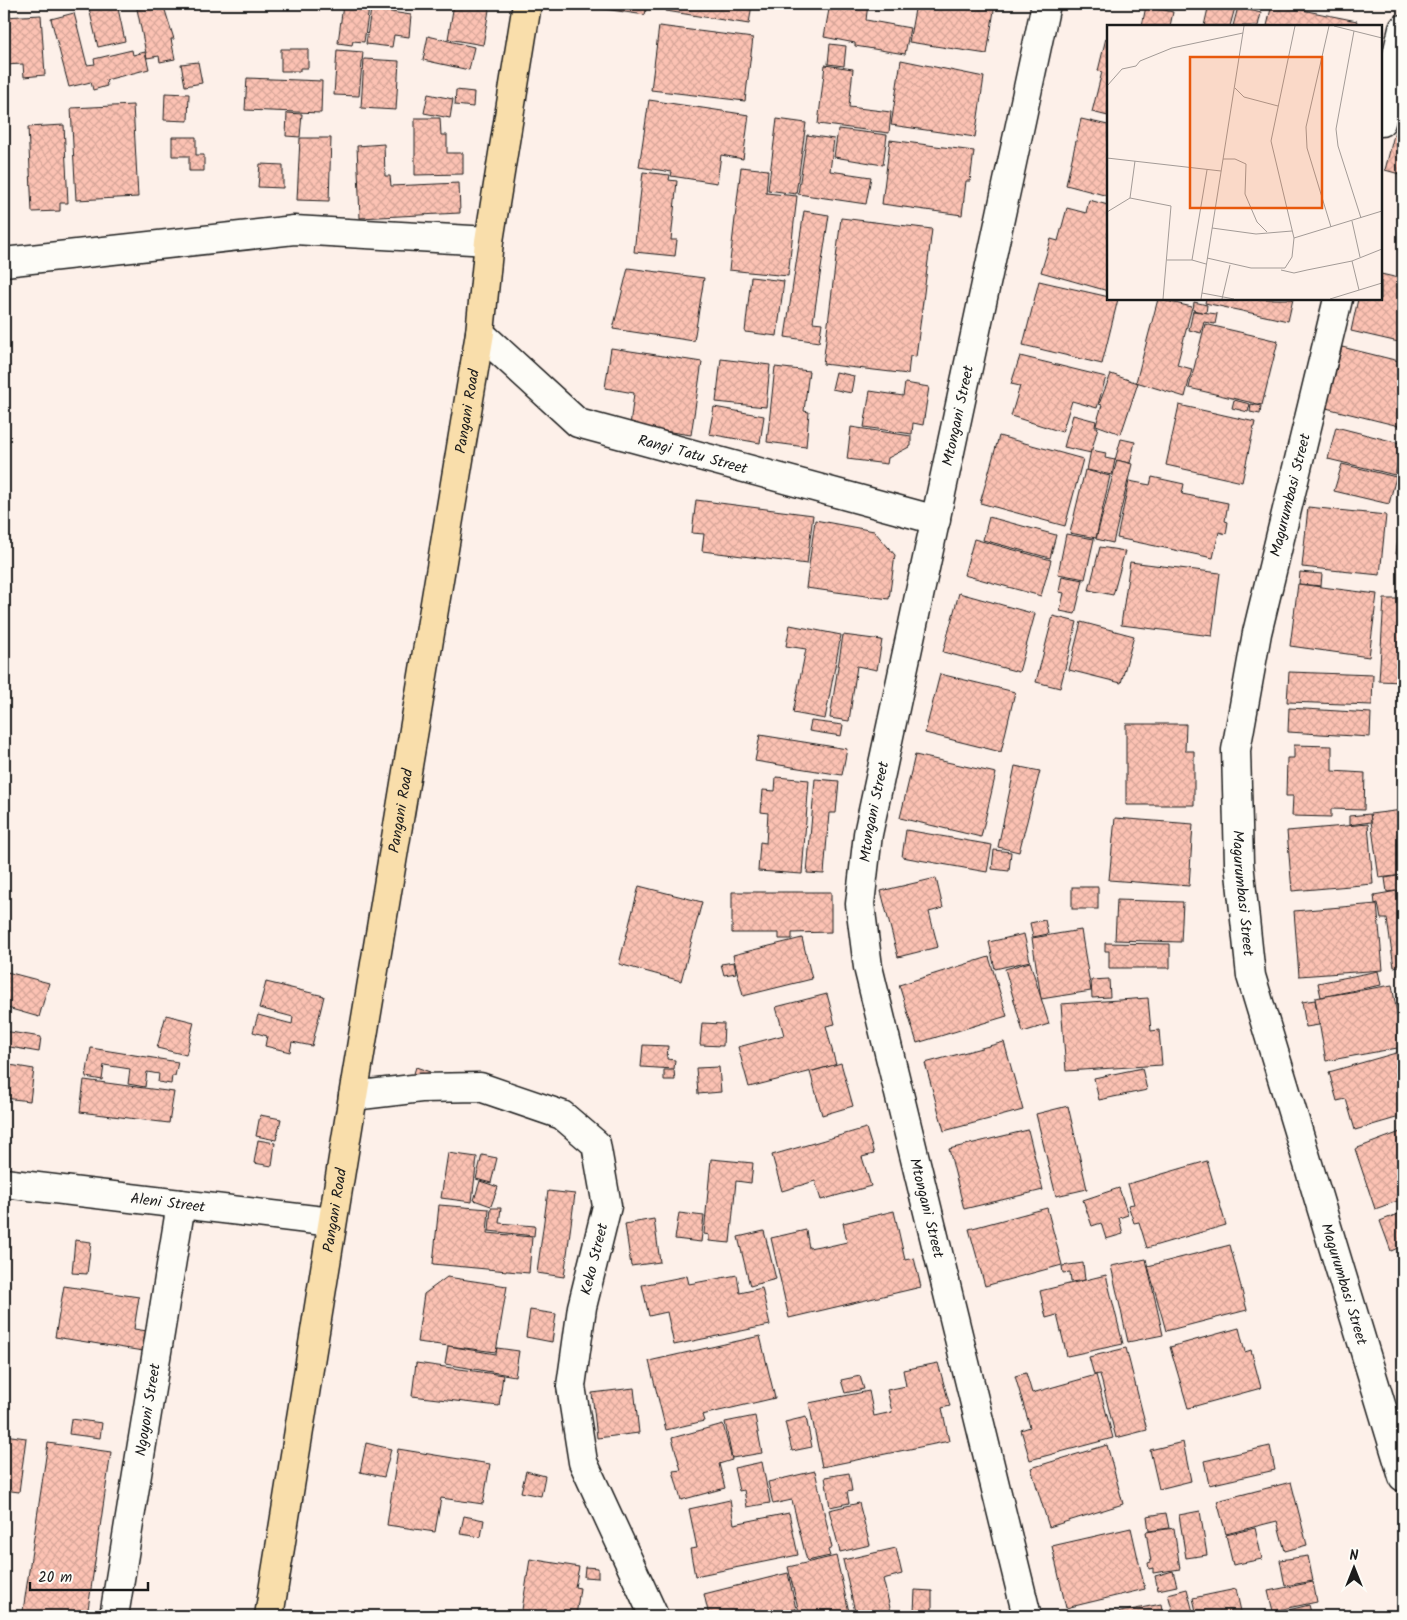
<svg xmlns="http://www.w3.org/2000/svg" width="1407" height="1620" viewBox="0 0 1407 1620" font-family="Kalam,sans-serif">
<defs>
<pattern id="building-cross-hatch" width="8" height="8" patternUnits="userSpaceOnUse" patternTransform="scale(1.25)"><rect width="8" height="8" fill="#fcc2b3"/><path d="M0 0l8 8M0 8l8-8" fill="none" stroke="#d7a699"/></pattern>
</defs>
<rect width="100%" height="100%" fill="#fdf0e9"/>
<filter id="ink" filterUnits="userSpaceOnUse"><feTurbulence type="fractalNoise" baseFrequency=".02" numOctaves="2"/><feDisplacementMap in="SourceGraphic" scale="10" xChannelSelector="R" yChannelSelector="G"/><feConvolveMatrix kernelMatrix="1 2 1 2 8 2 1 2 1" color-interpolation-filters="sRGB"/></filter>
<g filter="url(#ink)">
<g fill="url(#building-cross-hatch)" stroke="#1c1c1c">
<path d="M88,4H117L125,41L98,47Z"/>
<path d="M136,4H163L174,39H171L175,59L160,62L159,56L147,58Z"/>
<path d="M454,4H490L483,45L448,39Z"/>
<path d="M583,4H647L645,15L584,6Z"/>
<path d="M667,4H752L749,24L666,11Z"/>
<path d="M830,4H868L866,20L910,28L905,54L855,46V43L824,37Z"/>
<path d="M916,4H995L987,54L909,42Z"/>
<path d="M1209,4H1236L1230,26H1204Z"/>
<path d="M1272,4L1357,21L1355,26H1267Z"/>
<path d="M343,5L369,8L364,42L353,41L352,45L338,43Z"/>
<path d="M1146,6L1173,12L1170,26H1142Z"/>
<path d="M1238,7L1261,13L1258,26H1233Z"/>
<path d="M371,9L411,15L409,37L394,35L392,47L366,44Z"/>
<path d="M74,13L87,65L95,64L94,59L132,50L133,55L145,52L149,69L106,80L107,86L93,90L91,82L69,87L51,19Z"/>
<path d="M41,15L45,75L24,77L23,64L4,65V17Z"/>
<path d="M659,26L753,38L745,101L651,90Z"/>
<path d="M428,36L474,47L469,70L423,60Z"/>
<path d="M1106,38L1108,39V116L1092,112L1102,72L1098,71Z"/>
<path d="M830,44L846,46L844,66L828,64Z"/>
<path d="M281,49H308V68H300V71H281Z"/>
<path d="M337,50L363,52L359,96L334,95Z"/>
<path d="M364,59L399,61L396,110L361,108Z"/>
<path d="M901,60L984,77L975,137L891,125Z"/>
<path d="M198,62L202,83L185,86L181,64Z"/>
<path d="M825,65L853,69L849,107L891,112L889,133L818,124Z"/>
<path d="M247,78L322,81L321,113L245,110Z"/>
<path d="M456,90L474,92L473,107L455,105Z"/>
<path d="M165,93L189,94L188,121L164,120Z"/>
<path d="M428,94L453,99L450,118L424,113Z"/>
<path d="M649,100L749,115L743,159L721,155L717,183L671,176L672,172L639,167Z"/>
<path d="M133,105L138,197L76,200L71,108Z"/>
<path d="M287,113L302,114L300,137L286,136Z"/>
<path d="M415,118H440L441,135H447V153H463V174L415,175Z"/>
<path d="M777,119L806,123L796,194L768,190Z"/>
<path d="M1081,119L1108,125V196L1066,185Z"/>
<path d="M64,125L68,203H60V211L32,212L28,127Z"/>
<path d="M1403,128V175L1385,170L1395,131L1402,133Z"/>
<path d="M838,129L887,135L883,165L834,157Z"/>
<path d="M807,135L834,139L830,171L871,177L866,204L798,194Z"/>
<path d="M172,137H196V155H204V171H189V156H172Z"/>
<path d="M300,138H331L329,201L297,200Z"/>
<path d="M890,140L974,151L970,181H966L962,215L882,204Z"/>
<path d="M384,144L385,176H390L391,186L459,183L460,213L360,218L357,146Z"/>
<path d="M260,164L283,165V188L258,187Z"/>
<path d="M741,167L768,170L766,193L797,196L788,276L729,270Z"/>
<path d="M643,172L670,175L669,180L677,181L671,240H677L675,256L634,252Z"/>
<path d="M1089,200L1108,205V291L1041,272L1051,239L1058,241L1067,208L1086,213Z"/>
<path d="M804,211L829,215L813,322L822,323L819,342L785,337Z"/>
<path d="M841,218L932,229L916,357L910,356L908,374L823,364Z"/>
<path d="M628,268L704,278L694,341L613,329Z"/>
<path d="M1381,274L1403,279V343L1351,331L1358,299H1381Z"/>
<path d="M751,277L784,281L777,336L745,332Z"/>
<path d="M1039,281L1118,299L1102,364L1023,345Z"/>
<path d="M1158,299L1192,307L1177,365L1192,369L1185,397L1136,382Z"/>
<path d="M1206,299H1293L1288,321L1205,303Z"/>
<path d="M1194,302L1207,305L1206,313L1193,310Z"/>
<path d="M1193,311L1217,314L1215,324L1204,322L1201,333L1189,330Z"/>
<path d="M1205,324L1278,341L1262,405L1189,388Z"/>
<path d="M1342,347L1403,362V427L1326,408Z"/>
<path d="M611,348L702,362L691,435L630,426L634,393L605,388Z"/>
<path d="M1020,356L1106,377L1097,408L1072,401L1062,432L1011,416L1020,386L1011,384Z"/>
<path d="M721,359L770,365L766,407L716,402Z"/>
<path d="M775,367L809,371L804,411L809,412L806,447L767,442Z"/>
<path d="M836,372L854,376L851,393L832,389Z"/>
<path d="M1111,374L1138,383L1121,434L1096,425L1102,405L1099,404Z"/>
<path d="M905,383L929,387L923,425L913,423L912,434L864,427L870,391L903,396Z"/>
<path d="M1234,400L1250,404L1248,412L1232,408Z"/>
<path d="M1251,404L1261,406L1260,414L1250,412Z"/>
<path d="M1179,405L1255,422L1242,482L1166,465Z"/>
<path d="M714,407L764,416L760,443L709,434Z"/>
<path d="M1073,415L1096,421L1095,427H1098L1091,453L1064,447Z"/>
<path d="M851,427L911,436V446L888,458L887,464L847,459Z"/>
<path d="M1336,427L1403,444L1395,475L1328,459Z"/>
<path d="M999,436L1083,459L1065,526L980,503Z"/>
<path d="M1121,439L1135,442L1130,463L1115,460Z"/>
<path d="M1091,450L1106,453L1105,458L1115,460L1112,475L1087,470Z"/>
<path d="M1117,460L1132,464L1113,543L1096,539Z"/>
<path d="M1342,464L1396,477L1389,504L1334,491Z"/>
<path d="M1085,470L1110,476L1096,538L1070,533Z"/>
<path d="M1152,477L1184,484L1182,494L1228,503L1225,521L1228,522L1226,534L1219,532L1213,558L1117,538L1129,481L1150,485Z"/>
<path d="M696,500L813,515L807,564L702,551L704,534L692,533Z"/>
<path d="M1308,507L1386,515L1380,575L1302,567Z"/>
<path d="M989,517L1056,535L1050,558L983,540Z"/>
<path d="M815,520L874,531L895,555L889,599L806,588Z"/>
<path d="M1400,524H1403V555L1396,554Z"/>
<path d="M1066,534L1094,539L1085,579L1058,574Z"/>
<path d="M974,539L1051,560L1041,596L964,575Z"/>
<path d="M1100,547L1125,551L1113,595L1089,590Z"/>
<path d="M1130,562L1220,573L1212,636L1121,625Z"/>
<path d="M1300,572L1322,574L1321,586L1299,584Z"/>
<path d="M1062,576L1083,580L1075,614L1060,611L1064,593L1059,592Z"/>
<path d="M1298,584L1377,594L1369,657L1290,646Z"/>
<path d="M959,593L1035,614L1019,672L943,652Z"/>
<path d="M1384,599H1403L1402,682L1379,681Z"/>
<path d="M1053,616L1077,622L1060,688L1036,682Z"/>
<path d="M1081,622L1134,636L1121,683L1069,670Z"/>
<path d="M790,625L841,635L825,719L793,713L806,649L786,646Z"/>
<path d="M843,635L882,640L877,670L857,666L849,721L830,718Z"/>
<path d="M1289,672L1373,675L1372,705L1287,702Z"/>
<path d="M940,674L1015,692L1001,752L925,733Z"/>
<path d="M1289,708L1371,713L1370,737L1288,732Z"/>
<path d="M1402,709H1403V801H1400Z"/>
<path d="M811,721L843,725L841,736L809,731Z"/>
<path d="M1126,724H1186L1185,751H1194V805H1126Z"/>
<path d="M760,735L847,749L842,775L755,761Z"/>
<path d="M1294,745L1332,746V771L1365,773L1364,810L1331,809V817L1292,816L1293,796H1286L1287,758H1294Z"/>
<path d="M915,755L996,773L981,837L900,818Z"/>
<path d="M1015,766L1040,771L1019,852L998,847Z"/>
<path d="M776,777L809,780L802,874L758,871L760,842L766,843L768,813L761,812L763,790L775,791Z"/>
<path d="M815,779L839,781L836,813H829L824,874L807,873Z"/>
<path d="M1403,810V875L1379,878L1370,814Z"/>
<path d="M1370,814L1371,822L1349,825V816Z"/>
<path d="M1115,818L1193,824L1189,886L1109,880Z"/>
<path d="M1368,824L1373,884L1292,891L1287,831Z"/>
<path d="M906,830L992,845L987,872L902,857Z"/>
<path d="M994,850L1011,852L1009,871L992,869Z"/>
<path d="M1403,875V890L1387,892L1385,878Z"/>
<path d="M936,878L943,908L929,912L938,947L898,957L881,891Z"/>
<path d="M639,886L702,902L681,981L619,964Z"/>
<rect x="1072" y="887" width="26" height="22"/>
<path d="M1403,890V965L1394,967L1387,919H1381L1378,903L1375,904L1374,895Z"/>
<path d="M732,892H831V932L792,933V939H779V933H732Z"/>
<path d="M1117,900L1183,902L1181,942L1115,940Z"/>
<path d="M1377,904L1383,970L1299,976L1294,911Z"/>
<path d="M1045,920L1048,934L1033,937L1030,923Z"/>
<path d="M1081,930L1091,991L1041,999L1032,938Z"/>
<path d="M1024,934L1030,961L995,969L989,942Z"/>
<path d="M802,938L812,979L743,996L733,955Z"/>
<path d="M1105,943L1170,944V968H1109V951H1105Z"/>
<path d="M989,957L1007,1016L917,1043L899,985Z"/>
<path d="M734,962L736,973L724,975L721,964Z"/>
<path d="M1030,962L1049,1024L1023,1032L1005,969Z"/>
<path d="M1378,971L1381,985L1321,997L1318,983Z"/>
<path d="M7,972L49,983L39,1017L4,1007V984Z"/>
<path d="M1109,979L1110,997L1092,998L1091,980Z"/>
<path d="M266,982L324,996L312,1046L292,1042L290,1052L265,1046L267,1036L253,1032L258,1015L292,1024L293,1017L259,1008Z"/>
<path d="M1392,985L1403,1047L1326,1061L1315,998Z"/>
<path d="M827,994L835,1024L826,1026L836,1065L749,1087L738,1047L784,1035L776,1007Z"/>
<path d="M1148,998L1151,1031L1159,1030L1162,1065L1066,1071L1061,1004Z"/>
<path d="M1315,1000L1319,1025L1306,1027L1302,1002Z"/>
<path d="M166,1015L194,1022L186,1055L157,1048Z"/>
<path d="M702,1023L724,1024L723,1046L700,1045Z"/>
<path d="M4,1031L41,1037L39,1052L4,1046Z"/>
<path d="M1004,1042L1023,1110L944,1131L925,1063Z"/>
<path d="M643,1045L668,1046L667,1059L675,1060L674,1069L641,1067Z"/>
<path d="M91,1048L178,1062L175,1076H172L171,1084L158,1082L159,1074L147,1072L145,1087L128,1084L130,1069L104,1065L102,1080L86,1077Z"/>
<path d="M1403,1051V1116L1355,1130L1346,1099L1337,1101L1329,1072Z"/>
<path d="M841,1063L853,1106L822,1115L810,1072Z"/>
<path d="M4,1064L34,1069L30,1101L4,1098Z"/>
<path d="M416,1067L430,1072L426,1085L412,1080Z"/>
<path d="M719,1067L721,1092L698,1094L696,1068Z"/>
<path d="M1142,1068L1147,1090L1099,1100L1094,1078Z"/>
<path d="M664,1070H674L675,1080H664Z"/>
<path d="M84,1080L174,1092L169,1123L80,1112Z"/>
<path d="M1068,1106L1087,1189L1056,1196L1036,1114Z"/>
<path d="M260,1115L281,1119L276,1140L256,1136Z"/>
<path d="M866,1128L874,1154L862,1157L871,1186L821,1200L815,1181L782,1191L772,1155Z"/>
<path d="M1028,1130L1043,1190L964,1209L949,1149Z"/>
<path d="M1403,1131V1199L1375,1209L1355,1149Z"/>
<path d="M258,1140L275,1143L272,1166L254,1163Z"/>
<path d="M448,1153L477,1157L472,1202L441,1198Z"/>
<path d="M482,1155L497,1158L491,1183L476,1179Z"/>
<path d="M711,1159L753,1163L751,1183L736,1181L730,1243L709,1241V1235L704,1234Z"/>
<path d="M1207,1161L1226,1225L1147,1248L1139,1222L1134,1223L1128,1205L1134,1204L1128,1184Z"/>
<path d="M480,1181L498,1187L491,1206L474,1200Z"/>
<path d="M1119,1188L1128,1215L1119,1218L1123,1234L1106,1239L1101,1223L1092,1226L1083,1200Z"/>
<path d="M548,1191L575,1194L564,1277L537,1273Z"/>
<path d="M439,1205L489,1209L487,1233L532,1237L529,1273L433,1264Z"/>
<path d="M491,1208H501L499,1223L535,1226L534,1236L489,1231Z"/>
<path d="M1047,1208L1062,1265L985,1286L969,1229Z"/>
<path d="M894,1211L905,1260L914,1258L921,1287L789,1318L771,1238L806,1230L809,1248L825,1245V1247L847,1242L843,1223Z"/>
<path d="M1403,1212V1255L1400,1247L1391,1251L1380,1221Z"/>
<path d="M679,1213L704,1216L701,1242L675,1239Z"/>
<path d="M654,1219L660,1262L631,1266L625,1224Z"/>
<path d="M764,1231L776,1279L750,1286L738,1237Z"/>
<path d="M75,1240L91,1242L87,1274L72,1273Z"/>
<path d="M1230,1245L1247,1310L1166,1331L1148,1266Z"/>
<path d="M1146,1259L1163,1335L1128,1342L1111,1266Z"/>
<path d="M1083,1263L1085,1280L1071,1282L1070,1272L1063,1273L1062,1266Z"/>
<path d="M737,1275L740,1293L762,1288L770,1325L674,1345L667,1312L649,1316L642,1285L687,1276L689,1284Z"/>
<path d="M1106,1275L1123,1344L1067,1356L1057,1315L1046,1318L1040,1291Z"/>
<path d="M447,1277L507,1286L496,1352L417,1342L424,1294Z"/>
<path d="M64,1286L139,1297L134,1329L147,1331L143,1351L55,1337Z"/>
<path d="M530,1310L556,1314L552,1342L526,1337Z"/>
<path d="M1239,1328L1245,1352L1251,1350L1261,1388L1188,1408L1170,1347Z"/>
<path d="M760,1336L775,1398L702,1415L704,1421L666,1430L649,1361Z"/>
<path d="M448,1346L496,1354L497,1348L519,1351L515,1376L445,1364Z"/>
<path d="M1126,1348L1147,1430L1116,1438L1100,1374L1094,1375L1089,1357Z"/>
<path d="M416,1363L503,1375L499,1406L412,1396Z"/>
<path d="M938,1363L950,1406L942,1408L949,1441L822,1467L809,1403L869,1391L874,1416L892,1412L887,1390L906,1386L903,1370Z"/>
<path d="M1026,1373L1032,1393L1096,1375L1113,1438L1030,1460L1021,1430L1030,1427L1015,1376Z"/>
<path d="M860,1376L864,1389L845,1393L841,1380Z"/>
<path d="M634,1388L639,1433L597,1438L592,1393Z"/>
<path d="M755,1416L762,1453L732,1458L725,1422Z"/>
<path d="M806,1417L812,1447L792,1451L785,1422Z"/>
<path d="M71,1419L102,1423L100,1438L69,1434Z"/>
<path d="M723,1424L732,1460L719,1464L725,1488L681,1500L673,1471L681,1470L672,1438Z"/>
<path d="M4,1435L26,1438L19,1492L4,1490Z"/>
<path d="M1183,1442L1191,1481L1159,1489L1150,1450Z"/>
<path d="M48,1443L111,1452L87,1616H57L23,1611Z"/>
<path d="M366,1443L391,1449L384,1477L360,1472Z"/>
<path d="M1107,1445L1123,1504L1049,1527L1031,1468Z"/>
<path d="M1270,1446L1275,1470L1209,1485L1204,1461Z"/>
<path d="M398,1449L490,1464L483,1504L441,1498L435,1532L387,1525Z"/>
<path d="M762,1462L770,1503L747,1507L744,1490L739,1491L734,1468Z"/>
<path d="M526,1471L545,1476L541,1496L521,1492Z"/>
<path d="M815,1471L832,1548L828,1550L830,1556L807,1561L792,1500L773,1504L768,1482Z"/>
<path d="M849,1473L852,1491L847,1492L849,1503L830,1507L825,1477Z"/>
<path d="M1291,1482L1307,1545L1285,1551L1277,1521L1226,1534L1217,1501Z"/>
<path d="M730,1500L734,1524L789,1513L798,1555L695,1576L690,1549L697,1548L689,1509Z"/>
<path d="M859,1503L870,1545L840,1552L829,1510Z"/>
<path d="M1200,1511L1207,1555L1186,1558L1179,1515Z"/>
<path d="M1166,1513L1169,1528L1149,1531L1147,1516Z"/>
<path d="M464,1516L484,1520L481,1537L460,1534Z"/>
<path d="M1131,1528L1145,1589L1066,1608L1052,1546Z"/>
<path d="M1174,1528L1180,1569L1153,1573V1568L1149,1569L1148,1563L1151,1562L1146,1532Z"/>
<path d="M1255,1528L1262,1559L1233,1565L1226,1535Z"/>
<path d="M896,1548L902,1574L883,1579L892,1616H856L843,1560Z"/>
<path d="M836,1556L850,1616H800L788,1567Z"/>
<path d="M1308,1556L1313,1581L1285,1586L1280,1560Z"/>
<path d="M530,1559L579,1567L575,1587L580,1588L576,1616H521Z"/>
<path d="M585,1567L598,1568V1578L584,1577Z"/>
<path d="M1173,1571L1177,1586L1158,1590L1155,1576Z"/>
<path d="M788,1573L796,1609L775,1614V1616H709L704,1594Z"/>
<path d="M1313,1582L1317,1602L1273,1611L1268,1591Z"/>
<path d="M1187,1589L1194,1616H1174L1168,1594Z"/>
<path d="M1236,1589L1242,1616H1197L1193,1598Z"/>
<path d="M915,1590L932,1591V1614L914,1613Z"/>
<path d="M1161,1604L1163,1616H1100Z"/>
<path d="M1309,1605L1312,1616H1265Z"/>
</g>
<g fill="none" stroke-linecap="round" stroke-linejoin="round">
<defs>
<g id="minor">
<path d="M1381,122L1403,29"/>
<path d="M4,262L294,230L489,241"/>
<path id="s1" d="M1338,299L1257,633L1236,750L1239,863L1251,976L1403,1477"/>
<path id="s2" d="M480,333L578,423L936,520"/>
<path d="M353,1096L421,1088L480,1087L562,1115L596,1144L607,1206L582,1307L571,1386L583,1462L654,1616"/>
<path id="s3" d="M4,1183L332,1222"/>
<path id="s4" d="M114,1616L181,1204"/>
<path id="s5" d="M1027,1616L868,967L860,904L868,834L1046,4"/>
</g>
<g id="major">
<path id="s6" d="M269,1616L353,1096L480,333L489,241L527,4"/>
</g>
</defs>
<use href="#minor" stroke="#1c1c1c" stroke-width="31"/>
<use href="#major" stroke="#1c1c1c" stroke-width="31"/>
<use href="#minor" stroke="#fdfcf7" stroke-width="28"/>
<use href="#major" stroke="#f9deab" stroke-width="28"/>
</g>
</g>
<g text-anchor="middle" stroke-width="4" stroke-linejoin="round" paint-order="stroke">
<g font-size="15" fill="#1c1c1c" stroke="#fdfcf7">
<text dy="5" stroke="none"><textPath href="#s6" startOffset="1221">Pangani Road</textPath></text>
<text dy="5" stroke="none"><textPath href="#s5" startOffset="1230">Mtongani Street</textPath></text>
<text dy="5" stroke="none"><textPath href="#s2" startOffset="252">Rangi Tatu Street</textPath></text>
<text transform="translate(1290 495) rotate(-76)" y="5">Magurumbasi Street</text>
<text dy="5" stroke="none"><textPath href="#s6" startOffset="816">Pangani Road</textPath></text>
<text dy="5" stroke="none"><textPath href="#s5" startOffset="825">Mtongani Street</textPath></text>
<text dy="5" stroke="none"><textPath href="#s1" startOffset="606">Magurumbasi Street</textPath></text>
<text dy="5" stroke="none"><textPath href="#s3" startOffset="165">Aleni Street</textPath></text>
<text transform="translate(927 1208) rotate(76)" y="5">Mtongani Street</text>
<text dy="5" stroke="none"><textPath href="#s6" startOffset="411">Pangani Road</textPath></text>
<text transform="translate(594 1259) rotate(-76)" y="5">Keko Street</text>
<text dy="5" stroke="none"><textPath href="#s1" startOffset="1011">Magurumbasi Street</textPath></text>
<text dy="5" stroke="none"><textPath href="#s4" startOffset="209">Ngoyoni Street</textPath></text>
</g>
</g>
<g transform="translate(1107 25)">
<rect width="275" height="275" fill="#fdf0e9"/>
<path fill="none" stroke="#a39b97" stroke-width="1" d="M222,1L199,102L200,123L224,202M227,1L275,13M247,6L229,104L231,121L254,193M0,61L15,44L29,41L33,36L65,23L136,8M128,63L137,72L171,81M0,133L114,146M116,134H128L139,139L138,169L150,197L160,207M23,173L64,181L56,274M0,187L23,173L28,136M245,196L253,232M105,203L149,209L185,206M187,213L164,116L188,1M100,233L144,243H178L185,232L187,213L275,186M60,235H85L99,239M85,235L100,145M245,236L252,265M174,245L187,248L200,245L245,236L275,224M95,268L127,274M94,274L137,1M115,274L123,240M223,274L275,258"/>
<path fill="#e8590c" fill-opacity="0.15" stroke="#e8590c" stroke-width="2.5" d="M83,32H215V183H83Z"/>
<rect width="275" height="275" fill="none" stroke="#1c1c1c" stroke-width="2.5"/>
</g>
<rect width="1407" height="1620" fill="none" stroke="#fdfcf7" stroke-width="20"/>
<rect x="10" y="10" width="1387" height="1600" fill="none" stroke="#1c1c1c" stroke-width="2" filter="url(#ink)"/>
<g transform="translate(1354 1568)" stroke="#fdfcf7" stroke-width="4" paint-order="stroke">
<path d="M0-4L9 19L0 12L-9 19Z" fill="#1c1c1c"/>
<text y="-8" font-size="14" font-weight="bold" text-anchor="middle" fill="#1c1c1c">N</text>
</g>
<path d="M30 1582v8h118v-8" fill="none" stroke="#1c1c1c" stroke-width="2.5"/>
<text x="38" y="1582" font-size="15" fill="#1c1c1c" stroke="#fdfcf7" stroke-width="4" paint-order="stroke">20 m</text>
</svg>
